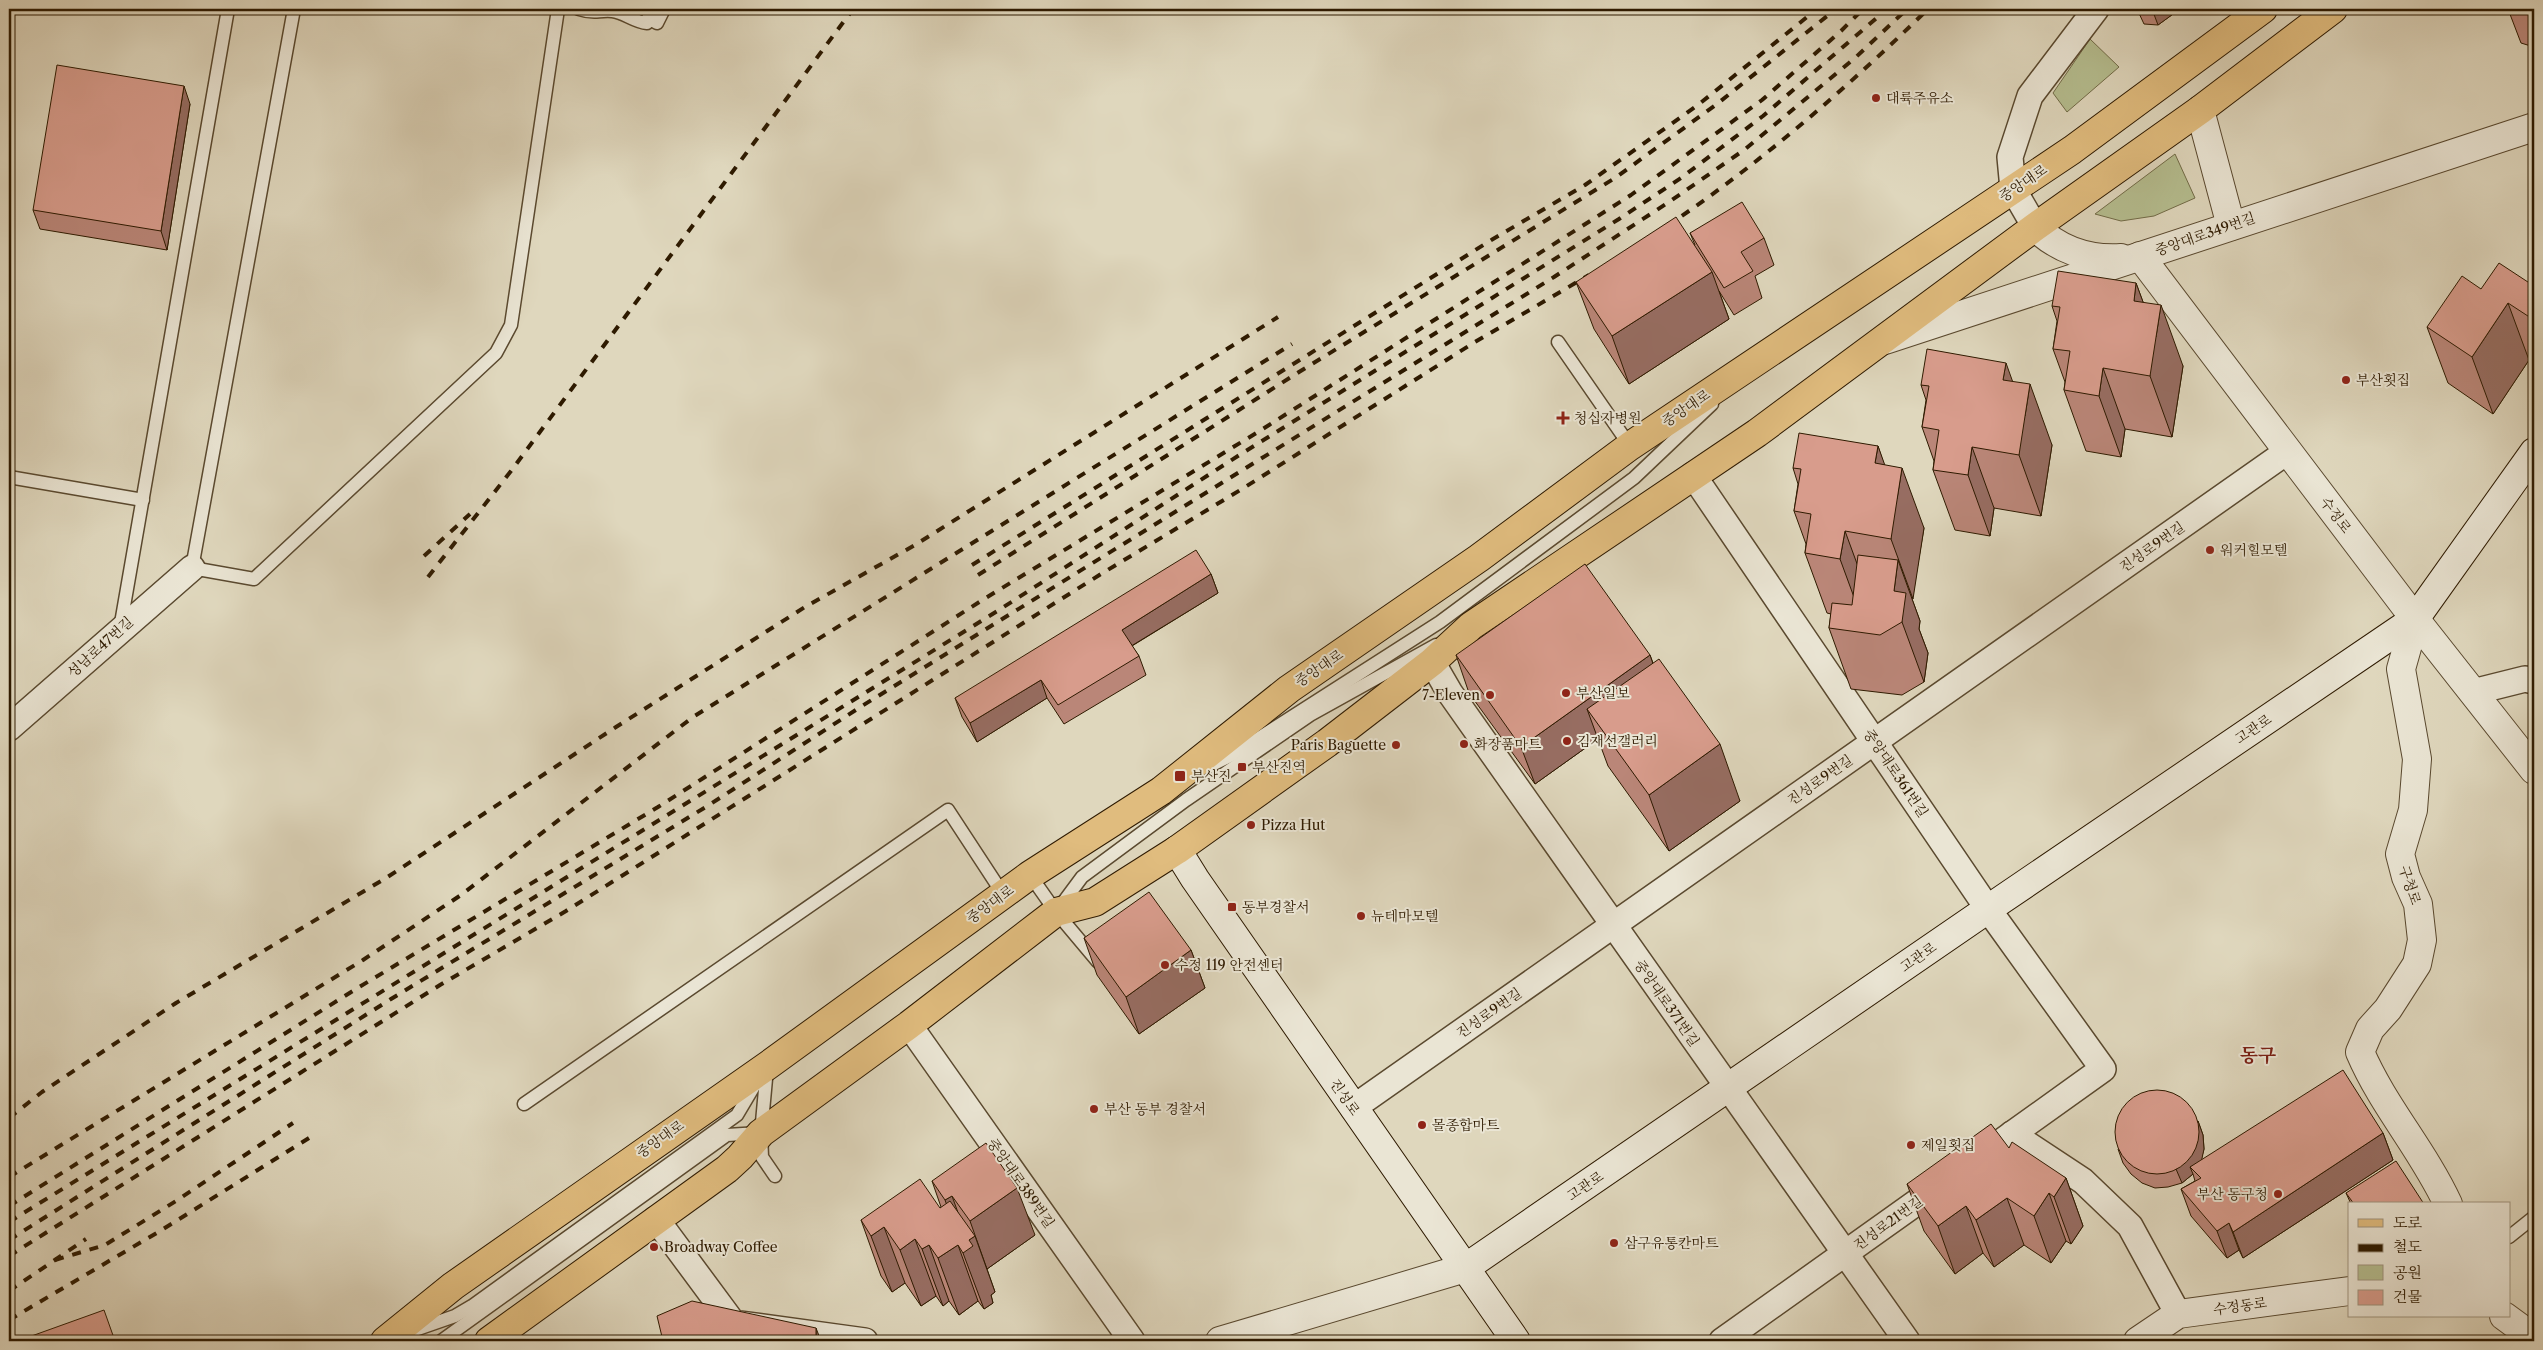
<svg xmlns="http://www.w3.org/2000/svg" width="2543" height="1350" viewBox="0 0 2543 1350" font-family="'Libre Caslon Text','Noto Serif KR',serif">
<rect width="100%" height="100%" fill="#dfd7bd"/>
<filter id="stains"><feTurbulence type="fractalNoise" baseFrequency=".004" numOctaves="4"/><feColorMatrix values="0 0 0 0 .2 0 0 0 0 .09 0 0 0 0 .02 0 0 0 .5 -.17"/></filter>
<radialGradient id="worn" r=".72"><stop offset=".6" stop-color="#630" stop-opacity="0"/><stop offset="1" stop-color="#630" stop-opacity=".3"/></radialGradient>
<g fill="#b5bd8f" stroke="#726c48">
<path d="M2090,39L2119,67L2067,112L2053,93Z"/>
<path d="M2175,154L2195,198L2154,216L2121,221L2095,214Z"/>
</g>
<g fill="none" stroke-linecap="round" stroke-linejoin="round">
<defs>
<g id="service">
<path d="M294,9L192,568L254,579L496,353L511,325L558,9"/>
<path d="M579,9C593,14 598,10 612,11C624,12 634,22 647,23L648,18L657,23L663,11"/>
<path d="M1558,342L1630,446"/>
<path d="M9,477L143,500"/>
<path d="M120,629L228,9"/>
<path d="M1208,767L1234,754L1440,622L1634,478L1712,404"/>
<path d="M1030,875L1056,912L1098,962"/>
<path d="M1059,908L1082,877L1186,800L1310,715L1436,645"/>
<path d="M767,1068L761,1133L762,1157L775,1176"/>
<path d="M524,1104L948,810L1003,894"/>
<path d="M2509,1237L2534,1217"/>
<path d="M409,1332L455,1316L472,1306L737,1115L756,1083"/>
<path d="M441,1341L727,1135L759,1133"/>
</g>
<g id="minor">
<path d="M2035,227L2013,189L2010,157L2030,96L2096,9"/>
<path d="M1693,475L1988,909L2103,1069L1976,1160"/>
<path d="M1432,662L1450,693L1907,1341"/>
<path d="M2473,692L2525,679L2534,681"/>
<path d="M9,728L192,568"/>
<path d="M909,1025L1132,1341"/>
<path d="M1353,1108L2288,451"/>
<path d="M2012,1134L2083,1181L2130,1226L2178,1314"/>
<path d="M656,1219L733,1323L865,1341"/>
<path d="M1722,1341L1941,1185"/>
</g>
<g id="tertiary">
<path d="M2200,110L2231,226"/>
<path d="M2035,227C2058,249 2088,260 2121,258"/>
<path d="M2140,256L2415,619L2534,770"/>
<path d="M1885,340L2534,127"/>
<path d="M2415,619L2401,669L2417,759L2413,810L2400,854L2406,877L2418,904L2422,940L2417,964L2388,1009L2370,1029L2360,1052C2383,1106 2423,1150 2448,1204"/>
<path d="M2504,1316L2534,1338"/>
<path d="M1220,1341L1465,1268"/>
<path d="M2138,1341L2178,1314L2349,1291"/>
</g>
<g id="secondary">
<path d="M1177,850L1195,879L1516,1341"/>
<path d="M1465,1268L1988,909L2415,619L2534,452"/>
</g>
<g id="primary">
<path d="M385,1341L453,1286L767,1066L1030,875L1161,791L1289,689L1479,558L1630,446L2072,150L2263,9"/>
<path d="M489,1341L727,1169L740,1157L761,1133L909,1025L1056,912L1095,902L1177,850L1327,743L1432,662L1471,626L1757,433L2035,227L2200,110L2333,9"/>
</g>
</defs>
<use href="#service" stroke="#5a492f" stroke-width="15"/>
<use href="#minor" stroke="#5a492f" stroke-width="28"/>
<use href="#tertiary" stroke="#5a492f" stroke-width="30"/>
<use href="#secondary" stroke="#2e1a00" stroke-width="30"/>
<use href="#primary" stroke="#2e1a00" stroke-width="30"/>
<use href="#service" stroke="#eae5d4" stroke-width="12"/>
<use href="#minor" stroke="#eae5d4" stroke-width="25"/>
<use href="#tertiary" stroke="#eae5d4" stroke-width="28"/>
<use href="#secondary" stroke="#eae5d4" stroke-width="28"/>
<use href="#primary" stroke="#e0bc7e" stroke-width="28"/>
<g stroke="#2e1a00" stroke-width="4" stroke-dasharray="9 9" stroke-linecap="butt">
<path d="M1667,226C1761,163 1848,87 1928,9"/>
<path d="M424,556L470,514"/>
<path d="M972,565L1493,239L1585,185L1698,105L1817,9"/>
<path d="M978,575L1299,372L1615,178L1717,104L1836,9"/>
<path d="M428,577L511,471L853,9"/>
<path d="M9,1118L42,1092L176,1003L386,878L616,727L805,607L915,545L1278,317"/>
<path d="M9,1177L363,960L461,895L693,717L1292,344"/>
<path d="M9,1206L356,989L658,807L984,599L1258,432L1631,195L1762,100L1841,31L1863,9"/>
<path d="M9,1222L999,610L1241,454L1619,219L1681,178L1763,116L1887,9"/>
<path d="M9,1240L391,999L709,805L862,706L1554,277L1669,202L1744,150L1855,58L1907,9"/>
<path d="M9,1256L440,985L566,911L1101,574L1242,489L1475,342L1589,275"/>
<path d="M55,1260L105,1245L176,1201L293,1123"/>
<path d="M9,1291L86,1239"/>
<path d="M9,1320L160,1231L309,1138"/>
</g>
</g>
<g fill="#ba8678" stroke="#2e1a00">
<path d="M2137,9H2180L2158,25L2144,24Z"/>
<path d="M2508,9H2534V47L2521,43Z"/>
<path d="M190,104L167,250L40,229L33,210Z"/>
<path d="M1690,233L1764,238L1774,265L1755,276L1762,298L1734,315L1719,291L1729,319L1629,384L1594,329L1576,282L1695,245Z"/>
<path d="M2136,283L2143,302L2183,366L2172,437L2125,429L2121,457L2086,451L2064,390L2065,382L2053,349L2057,321L2052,306Z"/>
<path d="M2534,286V363L2529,360L2493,414L2448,383L2427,327L2481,289Z"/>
<path d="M2012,381L2052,445L2041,516L1994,508L1990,536L1955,530L1933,470L1934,461L1922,427L1926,400L1921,385Z"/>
<path d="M1878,446L1884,465L1924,528L1912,599L1920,621L1919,629L1928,653L1924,682L1902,695L1851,689L1829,628L1831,614L1827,613L1805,553L1806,544L1794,511L1798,484L1793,468Z"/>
<path d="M1211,574L1218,593L1132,646L1139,656L1146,675L1064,724L1047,698L977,742L962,717L955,698Z"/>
<path d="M1456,655H1650L1653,663L1740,801L1669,851L1608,766L1598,739L1535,784L1469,693Z"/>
<path d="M1084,938L1191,950L1205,988L1139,1034L1097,975Z"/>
<path d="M2198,1121L2203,1135L2204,1149L2201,1160L2383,1133L2393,1160L2243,1258L2239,1250L2227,1258L2191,1216L2181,1189L2195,1181L2193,1174L2182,1183L2168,1187L2155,1188L2142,1183L2131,1174L2123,1163L2118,1149Z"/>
<path d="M2009,1148L2066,1178L2083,1226L2071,1244L2066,1241L2051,1263L2024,1245L1994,1267L1983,1253L1955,1274L1924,1231L1907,1184Z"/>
<path d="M932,1181L1035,1235L987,1269L986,1266L995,1292L991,1295L993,1303L984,1309L978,1301L959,1315L949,1301L943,1306L936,1296L921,1306L905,1283L892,1292L881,1276L861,1220L940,1208L941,1207Z"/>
<path d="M2346,1193L2424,1204H2351Z"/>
</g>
<g fill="#976d62" stroke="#2e1a00">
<path d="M2152,9H2180L2158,25Z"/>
<path d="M184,86L190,104L167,250L161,231Z"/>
<path d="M1712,272L1729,319L1629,384L1612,336Z"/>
<path d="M2136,283L2156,337L2161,305L2183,366L2172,437L2150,376L2134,301Z"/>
<path d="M2508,303L2529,360L2493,414L2472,357Z"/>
<path d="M2006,363L2025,416L2030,384L2052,445L2041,516L2019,455L2003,380Z"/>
<path d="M2103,368L2125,429L2121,457L2099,396Z"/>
<path d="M1878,446L1897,499L1902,468L1924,528L1913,599L1891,539L1875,463Z"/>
<path d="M1972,447L1994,508L1990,536L1968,475Z"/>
<path d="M1845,531L1867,591L1862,619L1840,559Z"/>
<path d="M1898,560L1920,621L1919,629L1928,653L1924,682L1902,622L1894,591Z"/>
<path d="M1211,574L1218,593L1128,648L1122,630Z"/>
<path d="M1650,655L1663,693L1587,709L1598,739L1535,784L1521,747Z"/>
<path d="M1041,680L1047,698L977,742L970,723Z"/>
<path d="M1720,744L1740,801L1669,851L1649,795Z"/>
<path d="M1191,950L1205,988L1139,1034L1126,997Z"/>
<path d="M2198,1121L2203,1135L2204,1149L2201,1163L2190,1167L2193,1174L2182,1183L2176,1169Z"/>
<path d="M2383,1133L2393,1160L2243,1258L2233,1232Z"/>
<path d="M2066,1178L2083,1226L2071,1244L2054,1197Z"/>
<path d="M1017,1188L1035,1235L987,1269L970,1221Z"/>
<path d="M2049,1193L2066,1241L2051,1263L2034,1216Z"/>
<path d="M952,1196L969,1243L962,1247L945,1200Z"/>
<path d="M2007,1198L2024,1245L1994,1267L1976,1220Z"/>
<path d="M1966,1206L1983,1253L1955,1274L1938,1226Z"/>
<path d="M2229,1223L2239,1250L2227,1258L2217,1231Z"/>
<path d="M884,1227L905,1283L892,1292L871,1236Z"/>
<path d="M975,1236L995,1292L991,1295L993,1303L984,1309L963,1253L969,1240Z"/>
<path d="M915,1239L936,1296L921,1306L900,1250Z"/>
<path d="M929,1245L949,1301L943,1306L922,1249Z"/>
<path d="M958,1245L978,1301L959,1315L938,1258Z"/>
<path d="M816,1328L821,1341H816Z"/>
</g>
<g fill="#d89c8c" stroke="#2e1a00">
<path d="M57,65L184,86L161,231L33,210Z"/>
<path d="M1742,202L1764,238L1741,252L1753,271L1724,288L1690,233Z"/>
<path d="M1676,217L1712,272L1612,336L1576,282Z"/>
<path d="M2499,263L2534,286V320L2508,303L2472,357L2427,327L2462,276L2481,289Z"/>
<path d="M2058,271L2136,283L2134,301L2161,305L2150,376L2103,368L2099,396L2064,390L2070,351L2053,349L2060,307L2052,306Z"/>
<path d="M1927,349L2006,363L2003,380L2030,384L2019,455L1972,447L1968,475L1933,470L1939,430L1922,427L1929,386L1921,385Z"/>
<path d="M1799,433L1878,446L1875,463L1902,468L1891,539L1845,531L1840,559L1805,553L1811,514L1794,511L1801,469L1793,468Z"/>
<path d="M1196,550L1211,574L1122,630L1139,656L1058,705L1041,680L970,723L955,698Z"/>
<path d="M1858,555L1898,560L1894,591L1906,593L1902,622L1880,635L1829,628L1832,603L1852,605Z"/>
<path d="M1585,564L1650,655L1521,747L1456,655Z"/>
<path d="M1659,659L1720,744L1649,795L1587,709Z"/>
<path d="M1149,892L1191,950L1126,997L1084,938Z"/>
<path d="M2343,1070L2383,1133L2233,1232L2229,1223L2217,1231L2181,1189L2201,1178L2190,1167Z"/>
<circle cx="2157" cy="1132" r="42"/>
<path d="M1991,1124L2009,1148L2012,1142L2066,1178L2054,1197L2049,1193L2034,1216L2007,1198L1976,1220L1966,1206L1938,1226L1907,1184Z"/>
<path d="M986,1143L1017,1188L970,1221L952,1196L945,1200L932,1181Z"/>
<path d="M2396,1161L2424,1204H2354L2346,1193Z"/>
<path d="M920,1179L940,1208L950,1201L975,1236L969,1240L973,1246L963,1253L958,1245L938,1258L929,1245L922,1249L915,1239L900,1250L884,1227L871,1236L861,1220Z"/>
<path d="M692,1301L816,1328V1341H663L657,1316Z"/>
<path d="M104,1310L115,1341H27L26,1338Z"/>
</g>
<g fill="#8f2418" stroke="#eae5d4" stroke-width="2">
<circle cx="1876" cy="98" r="5"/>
<circle cx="2346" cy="380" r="5"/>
<path d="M1560.5 410.5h5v5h5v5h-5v5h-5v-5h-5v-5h5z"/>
<circle cx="2210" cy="550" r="5"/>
<circle cx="1566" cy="693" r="5"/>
<circle cx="1490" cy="695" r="5"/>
<circle cx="1567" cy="741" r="5"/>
<circle cx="1464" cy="744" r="5"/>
<circle cx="1396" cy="745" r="5"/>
<rect x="1237" y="762" width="10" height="10" rx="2.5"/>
<rect x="1174" y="770" width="12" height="12" rx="2.5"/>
<circle cx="1251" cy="825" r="5"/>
<rect x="1227" y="902" width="10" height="10" rx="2.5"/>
<circle cx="1361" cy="916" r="5"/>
<circle cx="1165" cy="965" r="5"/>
<circle cx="1094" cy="1109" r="5"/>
<circle cx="1422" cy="1125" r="5"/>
<circle cx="1911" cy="1145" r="5"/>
<circle cx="2278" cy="1194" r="5"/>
<circle cx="1614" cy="1243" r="5"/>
<circle cx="654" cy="1247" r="5"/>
</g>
<g text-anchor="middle" stroke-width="4" stroke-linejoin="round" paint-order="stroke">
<g font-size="14" fill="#2e1a00" stroke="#eae5d4" text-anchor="start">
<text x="1886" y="103">대륙주유소</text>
<text x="2356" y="385">부산횟집</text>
<text x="1574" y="423">청십자병원</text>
<text x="2220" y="555">워커힐모텔</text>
<text x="1576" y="698">부산일보</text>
<text x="1480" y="700" text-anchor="end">7-Eleven</text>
<text x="1577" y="746">김재선갤러리</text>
<text x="1474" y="749">화장품마트</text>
<text x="1386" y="750" text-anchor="end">Paris Baguette</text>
<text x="1252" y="772">부산진역</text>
<text x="1191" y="781">부산진</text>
<text x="1261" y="830">Pizza Hut</text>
<text x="1242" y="912">동부경찰서</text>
<text x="1371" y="921">뉴테마모텔</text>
<text x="1175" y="970">수정 119 안전센터</text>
<text x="1104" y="1114">부산 동부 경찰서</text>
<text x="1432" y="1130">몰종합마트</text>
<text x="1921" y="1150">제일횟집</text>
<text x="2268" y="1199" text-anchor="end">부산 동구청</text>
<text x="1624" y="1248">삼구유통칸마트</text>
<text x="664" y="1252">Broadway Coffee</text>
</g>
<g font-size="14" fill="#2e1a00" stroke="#eae5d4">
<text transform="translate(2023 183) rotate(-34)" y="5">중앙대로</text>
<text transform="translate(2205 234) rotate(-19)" y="5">중앙대로349번길</text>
<text transform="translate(1686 408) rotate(-34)" y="5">중앙대로</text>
<text transform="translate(2336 515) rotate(53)" y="5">수정로</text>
<text transform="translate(2152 547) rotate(-35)" y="5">진성로9번길</text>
<text transform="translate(100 647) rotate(-42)" y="5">성남로47번길</text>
<text transform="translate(1319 668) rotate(-34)" y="5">중앙대로</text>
<text transform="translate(2253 729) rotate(-34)" y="5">고관로</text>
<text transform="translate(1896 773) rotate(56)" y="5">중앙대로361번길</text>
<text transform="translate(1820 780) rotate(-35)" y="5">진성로9번길</text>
<text transform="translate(2410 885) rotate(71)" y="5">구청로</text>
<text transform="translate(990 904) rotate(-36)" y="5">중앙대로</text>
<text transform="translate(1918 957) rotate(-35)" y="5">고관로</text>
<text transform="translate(1667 1003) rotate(55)" y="5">중앙대로371번길</text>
<text transform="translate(1489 1013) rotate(-35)" y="5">진성로9번길</text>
<text transform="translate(1345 1097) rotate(55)" y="5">진성로</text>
<text transform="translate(660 1139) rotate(-35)" y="5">중앙대로</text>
<text transform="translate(1021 1183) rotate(55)" y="5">중앙대로389번길</text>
<text transform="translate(1585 1186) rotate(-34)" y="5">고관로</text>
<text transform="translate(1888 1223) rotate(-36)" y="5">진성로21번길</text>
<text transform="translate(2240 1306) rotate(-8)" y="5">수정동로</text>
</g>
<g font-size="19" font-weight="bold" fill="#7a1f14" stroke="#eae5d4">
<text x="2258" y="1062">동구</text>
</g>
</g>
<rect width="2543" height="1350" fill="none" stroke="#dfd7bd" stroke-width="30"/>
<rect x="10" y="10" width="2523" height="1330" fill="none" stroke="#2e1a00" stroke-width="2.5"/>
<rect x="15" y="15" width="2513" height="1320" fill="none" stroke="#2e1a00"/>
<rect x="2348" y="1202" width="162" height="115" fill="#eae5d4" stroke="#9f947f"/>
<rect x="2358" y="1219" width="25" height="8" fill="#e0bc7e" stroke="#9f947f"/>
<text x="2393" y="1228" font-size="15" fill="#2e1a00">도로</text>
<rect x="2358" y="1244" width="25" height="8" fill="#2e1a00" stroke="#9f947f"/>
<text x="2393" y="1252" font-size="15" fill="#2e1a00">철도</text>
<rect x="2358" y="1265" width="25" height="15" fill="#b5bd8f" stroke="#9f947f"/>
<text x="2393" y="1278" font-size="15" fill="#2e1a00">공원</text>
<rect x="2358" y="1290" width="25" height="15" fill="#d89c8c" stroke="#9f947f"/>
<text x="2393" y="1302" font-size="15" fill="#2e1a00">건물</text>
<rect width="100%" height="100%" filter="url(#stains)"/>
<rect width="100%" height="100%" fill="url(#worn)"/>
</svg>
